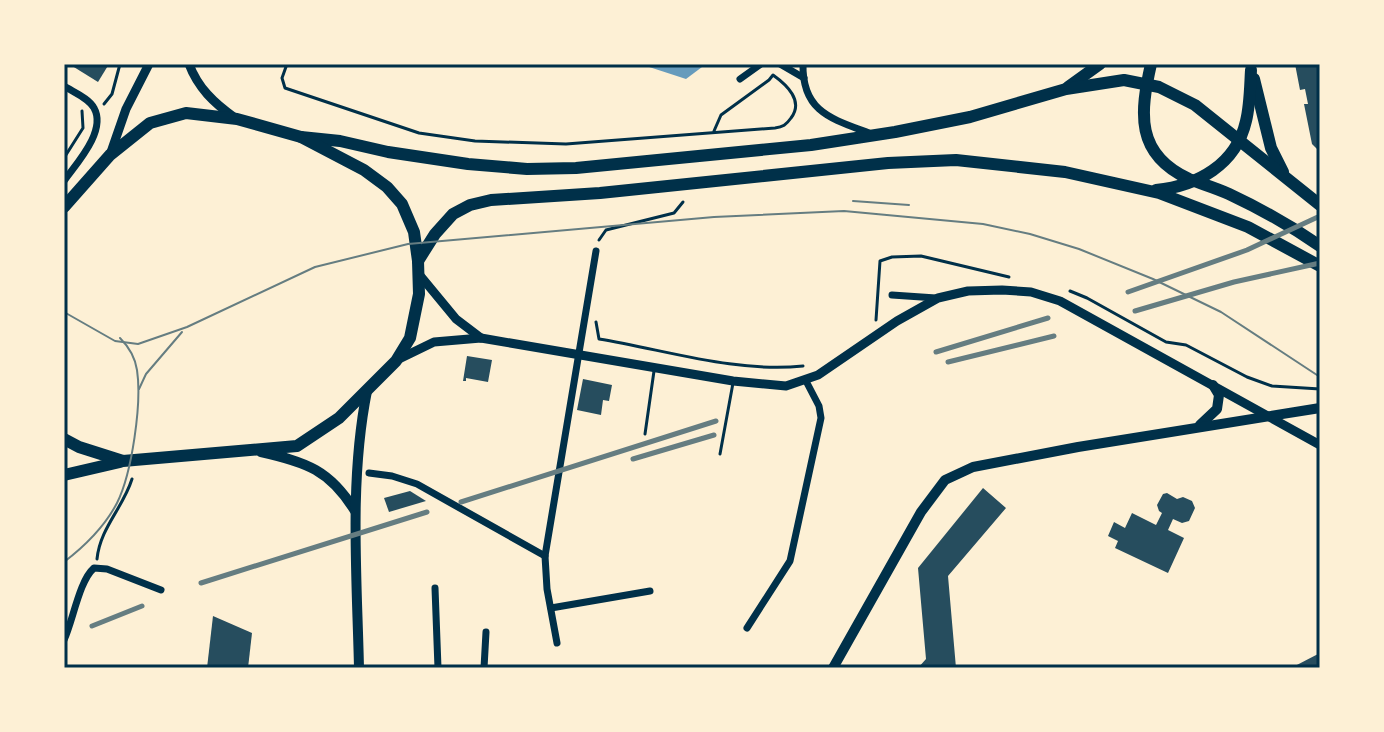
<svg xmlns="http://www.w3.org/2000/svg" width="1384" height="732" viewBox="0 0 1384 732" font-family="'Fira Sans Condensed',sans-serif">
<rect width="100%" height="100%" fill="#fdf0d5"/>
<path fill="#669bbc" d="M640,64H706L686,79Z"/>
<g fill="#264d5e">
<path d="M69,64H109L98,82Z"/>
<path d="M1295,64H1320V152L1312,144L1304,104H1308L1305,89L1300,90Z"/>
<path d="M467,356L492,360L488,382L466,378V381H463Z"/>
<path d="M583,379L612,385L609,401L603,400L601,415L577,410Z"/>
<path d="M983,488L1006,508L948,576L956,668H918L926,659L918,568Z"/>
<path d="M410,491L426,501L389,512L384,498Z"/>
<path d="M1167,493L1177,499L1183,497L1192,501L1195,508L1189,521L1182,523L1173,519L1168,530L1184,538L1168,573L1115,548L1118,541L1108,536L1114,522L1125,528L1132,513L1156,525L1162,513L1159,511L1157,505L1163,494Z"/>
<path d="M213,616L252,633L248,668H207Z"/>
<path d="M1320,653V668H1291Z"/>
</g>
<g fill="none" stroke-linecap="round" stroke-linejoin="round">
<g stroke="#003049" stroke-width="3">
<path d="M287,64L282,78L285,88L419,133L475,141L566,144L775,128C783,127 786,125 791,118C804,101 787,85 773,75L769,80L721,115L714,131"/>
<path d="M104,104L112,94L120,64"/>
<path d="M64,158L83,128L82,111"/>
<path d="M599,240L606,230L674,213L683,202"/>
<path d="M1070,291L1087,298L1166,342L1186,345L1247,377L1272,386L1320,389"/>
<path d="M876,320L880,261L892,257L921,256L1009,277"/>
<path d="M596,322L599,339C666,350 735,373 803,366"/>
<path d="M97,559C100,528 123,508 132,479"/>
</g>
<g stroke="#003049" stroke-width="3">
<path d="M645,434L654,371"/>
<path d="M720,454L733,383"/>
</g>
<g stroke="#003049" stroke-width="7">
<path d="M780,64L804,78"/>
<path d="M803,64C802,112 832,119 869,133"/>
<path d="M740,79L761,64"/>
<path d="M64,86C73,92 89,98 94,108C107,131 76,164 64,181"/>
<path d="M892,295L936,298"/>
<path d="M369,473L392,476L417,484L545,556"/>
<path d="M435,588L438,668"/>
<path d="M551,608L650,591"/>
<path d="M747,628L790,561L821,418L819,406L806,381"/>
<path d="M64,640C73,621 79,581 94,568L107,569L161,590"/>
<path d="M557,643L547,589L545,556L596,251"/>
<path d="M484,668L486,632"/>
</g>
<g stroke="#003049" stroke-width="9">
<path d="M189,64C198,88 214,103 235,118"/>
<path d="M110,155L126,109L149,64"/>
<path d="M418,273L456,319L481,338"/>
<path d="M399,359L434,342L481,338L733,381L786,386L818,375L897,321L938,298L968,291L1002,290L1031,292L1060,301L1320,445"/>
</g>
<g stroke="#003049" stroke-width="10">
<path d="M1200,425L1217,409L1219,395L1213,385"/>
<path d="M261,452C306,462 330,470 355,511"/>
<path d="M359,668C357,577 349,481 367,391"/>
<path d="M833,668L921,512L945,480L973,467L1078,447L1320,408"/>
</g>
<g stroke="#003049" stroke-width="12">
<path d="M1151,64C1140,113 1135,154 1189,179C1202,184 1216,188 1229,194C1261,209 1291,226 1320,246"/>
<path d="M1254,79L1271,148L1283,172"/>
<path d="M1068,87L1100,64"/>
<path d="M301,137L340,141L388,152L468,164L527,169L576,168L811,145L895,132L970,117L1066,89L1124,80L1159,87L1195,105L1320,205"/>
<path d="M1156,190C1197,186 1236,165 1246,121C1250,105 1250,87 1251,70"/>
<path d="M64,207L110,155L150,123L186,113L237,119L301,137L364,170L387,187L402,204L414,232L418,261L419,294L410,338L396,361L339,418L297,446L123,461L79,447L64,439"/>
<path d="M418,261L435,234L453,214L470,205L491,200L600,193L888,163L956,160L1065,172L1159,193L1248,227L1320,266"/>
<path d="M64,475L120,462"/>
</g>
<g stroke="#657d81" stroke-width="2">
<path d="M853,201L909,205"/>
<path d="M64,312L115,341L138,344L187,327L315,267L408,244L714,217L844,211L983,224L1030,234L1079,249L1153,279L1221,312L1320,377"/>
<path d="M139,389L146,374L182,332"/>
<path d="M64,562C85,546 105,526 117,503C132,473 142,403 137,370C135,357 129,347 120,338"/>
</g>
<g stroke="#657d81" stroke-width="5">
<path d="M1128,292L1247,250L1320,216"/>
<path d="M1135,311L1234,282L1320,263"/>
<path d="M936,352L1048,318"/>
<path d="M948,362L1054,336"/>
<path d="M633,459L714,435"/>
<path d="M461,502L716,421"/>
<path d="M201,583L427,512"/>
<path d="M92,626L142,606"/>
</g>
</g>
<rect width="1384" height="732" fill="none" stroke="#fdf0d5" stroke-width="132"/>
<rect x="66" y="66" width="1252" height="600" fill="none" stroke="#003049" stroke-width="3"/>
</svg>
